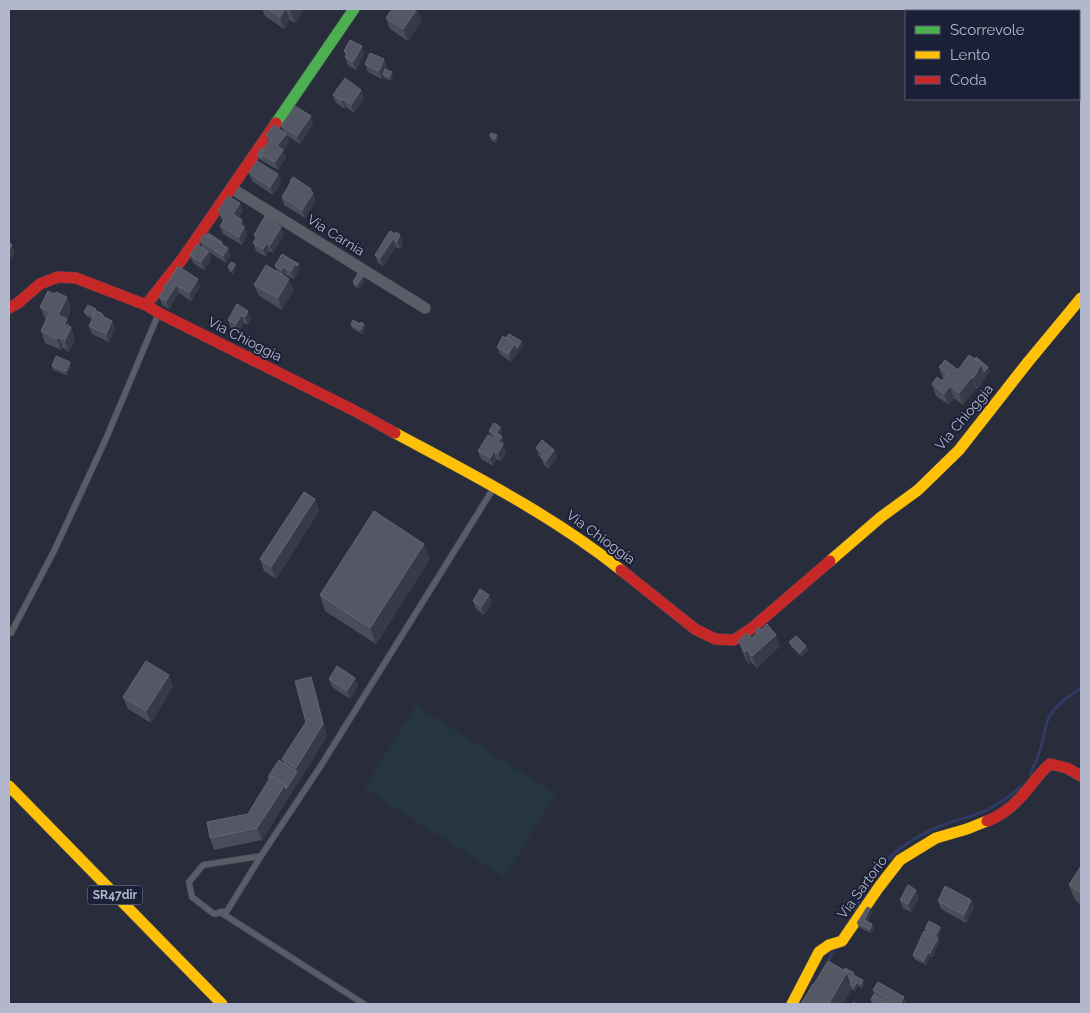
<svg xmlns="http://www.w3.org/2000/svg" width="1090" height="1013" viewBox="0 0 1090 1013" font-family="Raleway,sans-serif">
<rect width="100%" height="100%" fill="#292c3a"/>
<path fill="#253641" d="M416,706L556,794L504,877L364,788Z"/>
<g fill="none" stroke-linecap="round" stroke-linejoin="round">
<g stroke="#303a62" stroke-width="3">
<path d="M1030,774C1035,764 1039,755 1042,744C1044,735 1045,726 1049,717C1056,705 1069,696 1081,688"/>
<path d="M854,910C877,864 898,842 946,824C955,820 966,818 975,815C992,809 1007,799 1020,787"/>
<path d="M827,965L833,950"/>
</g>
<defs>
<g id="lane">
<path d="M11,633L54,551L105,441L158,315"/>
<path d="M261,856L227,911L214,914L192,897L189,882L203,865L261,856L320,767L493,489"/>
<path d="M220,912L364,1004"/>
</g>
<path id="street" d="M231,188L425,308"/>
<path id="fast" d="M276,123L354,9"/>
<g id="slow">
<path d="M395,433C473,475 552,515 621,570"/>
<path d="M830,561L881,517L918,490L959,450L1028,362L1081,298"/>
<path d="M9,786L222,1004"/>
<path d="M792,1004L819,952L829,945L842,941L879,887L900,860L936,838L967,829L987,821"/>
</g>
<g id="jam">
<path d="M146,305L183,258L276,123"/>
<path d="M9,308L18,303L40,284L58,277L76,278L146,305L159,313L355,411L395,433"/>
<path d="M621,570L695,629L715,639L734,640L752,628L830,561"/>
<path d="M987,821C997,818 1012,807 1019,799C1030,788 1038,774 1050,764L1067,768L1081,776"/>
</g>
</defs>
<use href="#lane" stroke="#464853" stroke-width="7"/>
<use href="#street" stroke="#464853" stroke-width="12"/>
<use href="#fast" stroke="#464853" stroke-width="12"/>
<use href="#slow" stroke="#464853" stroke-width="12"/>
<use href="#jam" stroke="#464853" stroke-width="12"/>
<path stroke="#575b65" stroke-width="2" stroke-dasharray="4 4" stroke-linecap="butt" d="M853,1004L854,1002"/>
<use href="#lane" stroke="#5a5c68" stroke-width="5.5"/>
<use href="#street" stroke="#5a5c68" stroke-width="11"/>
<use href="#fast" stroke="#4caf50" stroke-width="11"/>
<use href="#slow" stroke="#ffc107" stroke-width="11"/>
<use href="#jam" stroke="#c62828" stroke-width="11"/>
</g>
<g fill="#494c59">
<path d="M262,9H304L295,23L290,20L284,29L265,16Z"/>
<path d="M386,18L422,20L408,41L390,29Z"/>
<path d="M344,51L364,54L356,70L348,65L345,57L346,56Z"/>
<path d="M384,59L387,67L386,69L393,76L391,81L384,78L383,75L382,79L368,72L365,64Z"/>
<path d="M333,95L364,98L354,113L346,107L345,109L336,103Z"/>
<path d="M313,124L300,144L286,135L289,142L283,150L286,158L278,170L259,159L257,155L264,149L268,142L266,135L284,133L281,126Z"/>
<path d="M490,136L498,139L496,143L491,140Z"/>
<path d="M249,173L278,174L281,182L273,195L252,181Z"/>
<path d="M290,181L311,189L313,193L316,201L305,218L284,205L282,197L291,182Z"/>
<path d="M218,211H243L239,217L245,227V229L247,235L242,245L223,234L220,226L223,223Z"/>
<path d="M390,231L403,243L400,249L396,247L383,266L378,263L375,255Z"/>
<path d="M254,235H284L273,253L269,251L266,257L256,251L253,243L255,239Z"/>
<path d="M200,240L222,242L223,246L228,248L230,256L226,263L209,252L211,260L204,270L193,263L190,255L202,248Z"/>
<path d="M235,264L236,268L233,274L229,271L228,267Z"/>
<path d="M275,266L300,268L294,279L286,275V276L294,290L282,310L259,296L254,285L277,271Z"/>
<path d="M365,280L359,289L354,286L353,282Z"/>
<path d="M167,284L200,287L191,301L179,293L169,309L162,305L159,297L163,290V288Z"/>
<path d="M54,294L67,297L71,309L67,319L69,326L71,327L75,339L69,352L63,348L61,350L45,343L41,331L46,320L45,319L40,307Z"/>
<path d="M237,304L251,319L248,325L244,323L239,332L231,328L228,320Z"/>
<path d="M84,312H98L103,314L104,317L112,321L115,329L109,342L92,334L89,326L92,319L86,316Z"/>
<path d="M351,324H364L365,328L362,334L352,328Z"/>
<path d="M506,338L521,341L523,345L511,362L500,354L497,347Z"/>
<path d="M975,359L988,367L990,371L982,382V383L978,390L976,388L963,405L954,398L949,405L936,396L932,384L942,381L943,379L939,367L958,370Z"/>
<path d="M70,362L71,366L67,375L53,370L52,366Z"/>
<path d="M500,427L502,431L499,435L502,436L504,444L503,446L506,452L501,461L496,459L493,466L481,459L478,451L494,437L490,435L489,431Z"/>
<path d="M536,448L554,450L557,457L549,469L544,465L541,458L539,456Z"/>
<path d="M315,499L319,511L276,579L264,571L260,559Z"/>
<path d="M430,559L376,644L325,611L320,595Z"/>
<path d="M489,595L492,603L484,615L476,609L473,601Z"/>
<path d="M755,631L780,646L757,668L751,662L749,664L746,660L738,641L752,638L756,634Z"/>
<path d="M789,642L806,646L808,650L801,657L791,646Z"/>
<path d="M169,675L173,687L151,723L128,709L123,697Z"/>
<path d="M311,677L315,689L327,736L262,840L214,850L210,838L248,814L269,780L268,777L284,763L282,759L306,722Z"/>
<path d="M355,678L358,686L350,699L332,687L329,679Z"/>
<path d="M1081,866V905L1075,900L1069,885Z"/>
<path d="M916,890L919,898L911,912L903,908L900,900Z"/>
<path d="M971,900L974,908L966,923L941,909L938,901Z"/>
<path d="M872,912L867,922L874,928L871,933L859,927L857,923Z"/>
<path d="M940,927L941,931L938,938L939,942L932,957L930,956L926,965L914,959L913,955L926,932L925,929Z"/>
<path d="M844,970L854,973V975L864,984L862,988L858,986L855,991L852,989L814,984Z"/>
<path d="M873,990L907,1004H872L871,1000L874,994Z"/>
</g>
<g fill="#373a47">
<path d="M285,9H286L290,20L284,29L280,17Z"/>
<path d="M292,9H304L295,23L290,11Z"/>
<path d="M417,9L422,20L408,41L403,29Z"/>
<path d="M362,46L364,54L356,70L353,62Z"/>
<path d="M384,59L387,67L384,74H383V75L382,79L379,71Z"/>
<path d="M392,72L393,76L391,81L389,77Z"/>
<path d="M361,90L364,98L354,113L351,105Z"/>
<path d="M343,99L346,107L345,109L342,101Z"/>
<path d="M311,116L313,124L300,144L297,136Z"/>
<path d="M286,134L289,142L283,150L286,158L278,170L275,162L277,146Z"/>
<path d="M497,135L498,139L496,143L495,139Z"/>
<path d="M278,174L281,182L273,195L270,187Z"/>
<path d="M311,189L316,201L305,218L302,210Z"/>
<path d="M240,203L243,211L236,222L233,214Z"/>
<path d="M242,220L247,235L242,245L239,237L240,224Z"/>
<path d="M281,227L284,235L273,253L270,245Z"/>
<path d="M400,235L403,243L400,249L397,241Z"/>
<path d="M393,239L396,247L383,266L380,258Z"/>
<path d="M267,243L269,251L266,257L263,249Z"/>
<path d="M12,245L15,253L9,263V250Z"/>
<path d="M228,248L230,256L226,263L223,256Z"/>
<path d="M208,252L211,260L204,270L201,262Z"/>
<path d="M296,263L299,264L300,268L294,279L291,271Z"/>
<path d="M235,264L236,268L233,274L232,270Z"/>
<path d="M284,267L286,275L285,278L282,270Z"/>
<path d="M363,276L365,280L359,289L357,285Z"/>
<path d="M198,279L200,287L191,301L189,293Z"/>
<path d="M289,279L294,290L282,310L278,298Z"/>
<path d="M176,285L179,293L169,309L166,301Z"/>
<path d="M67,297L71,309L67,319L70,328L71,327L75,339L69,352L65,340L64,324L58,315Z"/>
<path d="M248,311L251,319L248,325L245,317Z"/>
<path d="M241,315L244,323L239,332L236,324Z"/>
<path d="M112,321L115,329L109,342L106,334Z"/>
<path d="M364,324L365,328L362,334L360,330Z"/>
<path d="M58,337L63,348L61,350L57,339Z"/>
<path d="M521,341L523,345L518,352L517,348Z"/>
<path d="M515,344L518,352L511,362L508,354Z"/>
<path d="M70,362L71,366L67,375L66,371Z"/>
<path d="M982,364L986,376L982,382V383L978,390L973,378L977,370Z"/>
<path d="M988,367L990,371L986,376L984,372Z"/>
<path d="M972,377L976,388L963,405L959,393Z"/>
<path d="M950,386L954,398L949,405L944,394Z"/>
<path d="M500,427L502,431L497,439L495,435Z"/>
<path d="M502,436L504,444L503,446L506,452L501,461L498,453V442Z"/>
<path d="M554,450L557,457L549,469L546,461Z"/>
<path d="M494,451L496,459L493,466L490,458Z"/>
<path d="M315,499L319,511L276,579L271,567Z"/>
<path d="M424,544L430,559L376,644L370,628Z"/>
<path d="M489,595L492,603L484,615L481,607Z"/>
<path d="M776,635L780,646L757,668L752,656Z"/>
<path d="M806,646L808,650L801,657L800,653Z"/>
<path d="M747,650L751,662L749,664L745,652Z"/>
<path d="M169,675L173,687L151,723L146,711Z"/>
<path d="M311,677L315,689L327,736L300,780L296,768L323,724Z"/>
<path d="M355,678L358,686L350,699L347,691Z"/>
<path d="M297,772L300,780L262,840L257,828L285,785Z"/>
<path d="M916,890L919,898L911,912L908,904Z"/>
<path d="M971,900L974,908L966,923L964,915Z"/>
<path d="M870,908L872,912L866,924L864,920Z"/>
<path d="M872,924L874,928L871,933L870,929Z"/>
<path d="M940,927L941,931L938,938L939,942L932,957L930,953L937,939L936,935Z"/>
<path d="M928,952L930,956L926,965L924,961Z"/>
<path d="M847,972L852,986L850,985L852,989L843,1004H829Z"/>
<path d="M863,980L864,984L862,988L861,984Z"/>
<path d="M857,982L858,986L855,991L854,987Z"/>
<path d="M904,997L907,1004H900Z"/>
</g>
<g fill="#545865" stroke="#636675">
<path d="M267,9H285L280,17Z"/>
<path d="M392,9H417L403,29L386,18Z"/>
<path d="M350,40L362,46L353,62L345,57L347,53L344,51Z"/>
<path d="M370,53L384,59L379,71L365,64Z"/>
<path d="M385,69L392,72L389,77L383,74Z"/>
<path d="M345,78L361,90L351,105L343,99L342,101L333,95Z"/>
<path d="M295,106L311,116L297,136L281,126Z"/>
<path d="M274,125L286,134L277,146L283,150L275,162L260,154L271,139L266,135Z"/>
<path d="M491,133L497,135L495,139L490,136Z"/>
<path d="M261,148L264,149L260,154L262,158L257,155Z"/>
<path d="M257,161L278,174L270,187L249,173Z"/>
<path d="M293,177L311,189L310,190L313,193L302,210L282,197L291,182L290,181Z"/>
<path d="M228,196L240,203L233,214L242,220L240,224L244,227L239,237L220,226L225,219L220,215L222,213L218,211Z"/>
<path d="M265,216L281,227L270,245L267,243L263,249L253,243L257,237L254,235Z"/>
<path d="M390,231L395,234L396,232L400,235L397,241L393,239L380,258L375,255Z"/>
<path d="M208,233L222,242L221,244L207,235Z"/>
<path d="M204,234L228,248L223,256L200,240Z"/>
<path d="M9,242L12,245L9,250Z"/>
<path d="M197,244L208,252L201,262L190,255Z"/>
<path d="M282,254L296,263L291,271L284,267L282,270L275,266Z"/>
<path d="M284,256L299,264L297,266L296,263Z"/>
<path d="M231,262L235,264L232,270L228,267Z"/>
<path d="M266,265L289,279L278,298L254,285Z"/>
<path d="M178,266L198,279L189,293L176,285L166,301L159,297L164,289L163,288L166,283L167,284Z"/>
<path d="M358,273L363,276L357,285L353,282Z"/>
<path d="M48,291L54,294L56,292L67,297L58,315L67,319L64,324L71,327L65,340L58,337L57,339L41,331L50,312L40,307Z"/>
<path d="M237,304L248,311L245,317L241,315L236,324L228,320Z"/>
<path d="M88,305L96,309L93,316L84,312Z"/>
<path d="M96,311L103,314L102,316L112,321L106,334L89,326Z"/>
<path d="M353,320L360,324L361,322L364,324L360,330L351,324Z"/>
<path d="M509,334L521,341L517,348L515,344L506,338Z"/>
<path d="M503,336L515,344L508,354L497,347Z"/>
<path d="M969,355L982,364L977,370L978,371L973,378L972,377L959,393L950,386L944,394L932,384L937,377L942,381L947,374L939,367L945,360L958,370Z"/>
<path d="M56,356L70,362L66,371L52,366Z"/>
<path d="M976,357L988,367L984,372L982,364L975,359Z"/>
<path d="M494,423L500,427L495,435L489,431Z"/>
<path d="M496,433L502,436L498,442L503,444L498,453L494,451L490,458L478,451L488,435L493,438Z"/>
<path d="M542,440L554,450L546,461L541,457L543,453L536,448Z"/>
<path d="M304,492L315,499L271,567L260,559Z"/>
<path d="M374,511L424,544L370,628L320,595Z"/>
<path d="M480,589L489,595L481,607L473,601Z"/>
<path d="M767,624L776,635L752,656L747,650L745,652L742,648L743,646L738,641L747,633L752,638L757,633L755,631L758,627L761,630Z"/>
<path d="M796,636L806,646L800,653L789,642Z"/>
<path d="M146,661L169,675L146,711L123,697Z"/>
<path d="M337,666L355,678L347,691L329,679Z"/>
<path d="M311,677L323,724L296,768L282,759L306,722L295,681Z"/>
<path d="M279,760L297,772L286,789L285,785L271,776L270,779L268,777Z"/>
<path d="M271,776L285,785L257,828L210,838L207,822L248,814Z"/>
<path d="M1081,866V893L1069,885Z"/>
<path d="M908,885L916,890L908,904L900,900Z"/>
<path d="M945,886L971,900L964,915L938,901Z"/>
<path d="M867,907L870,908L864,920L872,924L870,929L857,923Z"/>
<path d="M929,921L940,927L936,935L925,929Z"/>
<path d="M924,931L938,938L930,953L928,952L924,961L913,955Z"/>
<path d="M828,961L847,972L829,1004H801L813,984H814Z"/>
<path d="M845,968L854,973L853,975L863,980L861,984L857,982L854,987L850,985L851,983L847,972L844,970Z"/>
<path d="M878,982L904,997L900,1004H896L873,990Z"/>
<path d="M874,994L891,1004H878L871,1000Z"/>
</g>
<g text-anchor="middle" stroke-width="4" stroke-linejoin="round" paint-order="stroke">
<rect fill="#1b2036" stroke="#858a9f" stroke-width="1" x="87.5" y="885.5" width="55" height="19" rx="4"/>
<g font-size="12" font-weight="bold" fill="#b3b7cc">
<text x="115" y="899">SR47dir</text>
</g>
<g font-size="14" fill="#b3b7cc" stroke="#1b2036">
<text transform="translate(336 235) rotate(32)" y="5">Via Carnia</text>
<text transform="translate(245 339) rotate(27)" y="5">Via Chioggia</text>
<text transform="translate(964 417) rotate(-50)" y="5">Via Chioggia</text>
<text transform="translate(601 537) rotate(36)" y="5">Via Chioggia</text>
<text transform="translate(862 887) rotate(-54)" y="5">Via Sartorio</text>
</g>
</g>
<rect width="1090" height="1013" fill="none" stroke="#b3b7cc" stroke-width="20"/>
<rect x="905" y="10" width="175" height="90" fill="#1b2036" stroke="#585c72"/>
<rect x="915" y="26" width="25" height="8" fill="#4caf50" stroke="#585c72"/>
<text x="950" y="35" font-size="15" fill="#b3b7cc">Scorrevole</text>
<rect x="915" y="51" width="25" height="8" fill="#ffc107" stroke="#585c72"/>
<text x="950" y="60" font-size="15" fill="#b3b7cc">Lento</text>
<rect x="915" y="76" width="25" height="8" fill="#c62828" stroke="#585c72"/>
<text x="950" y="85" font-size="15" fill="#b3b7cc">Coda</text>
</svg>
